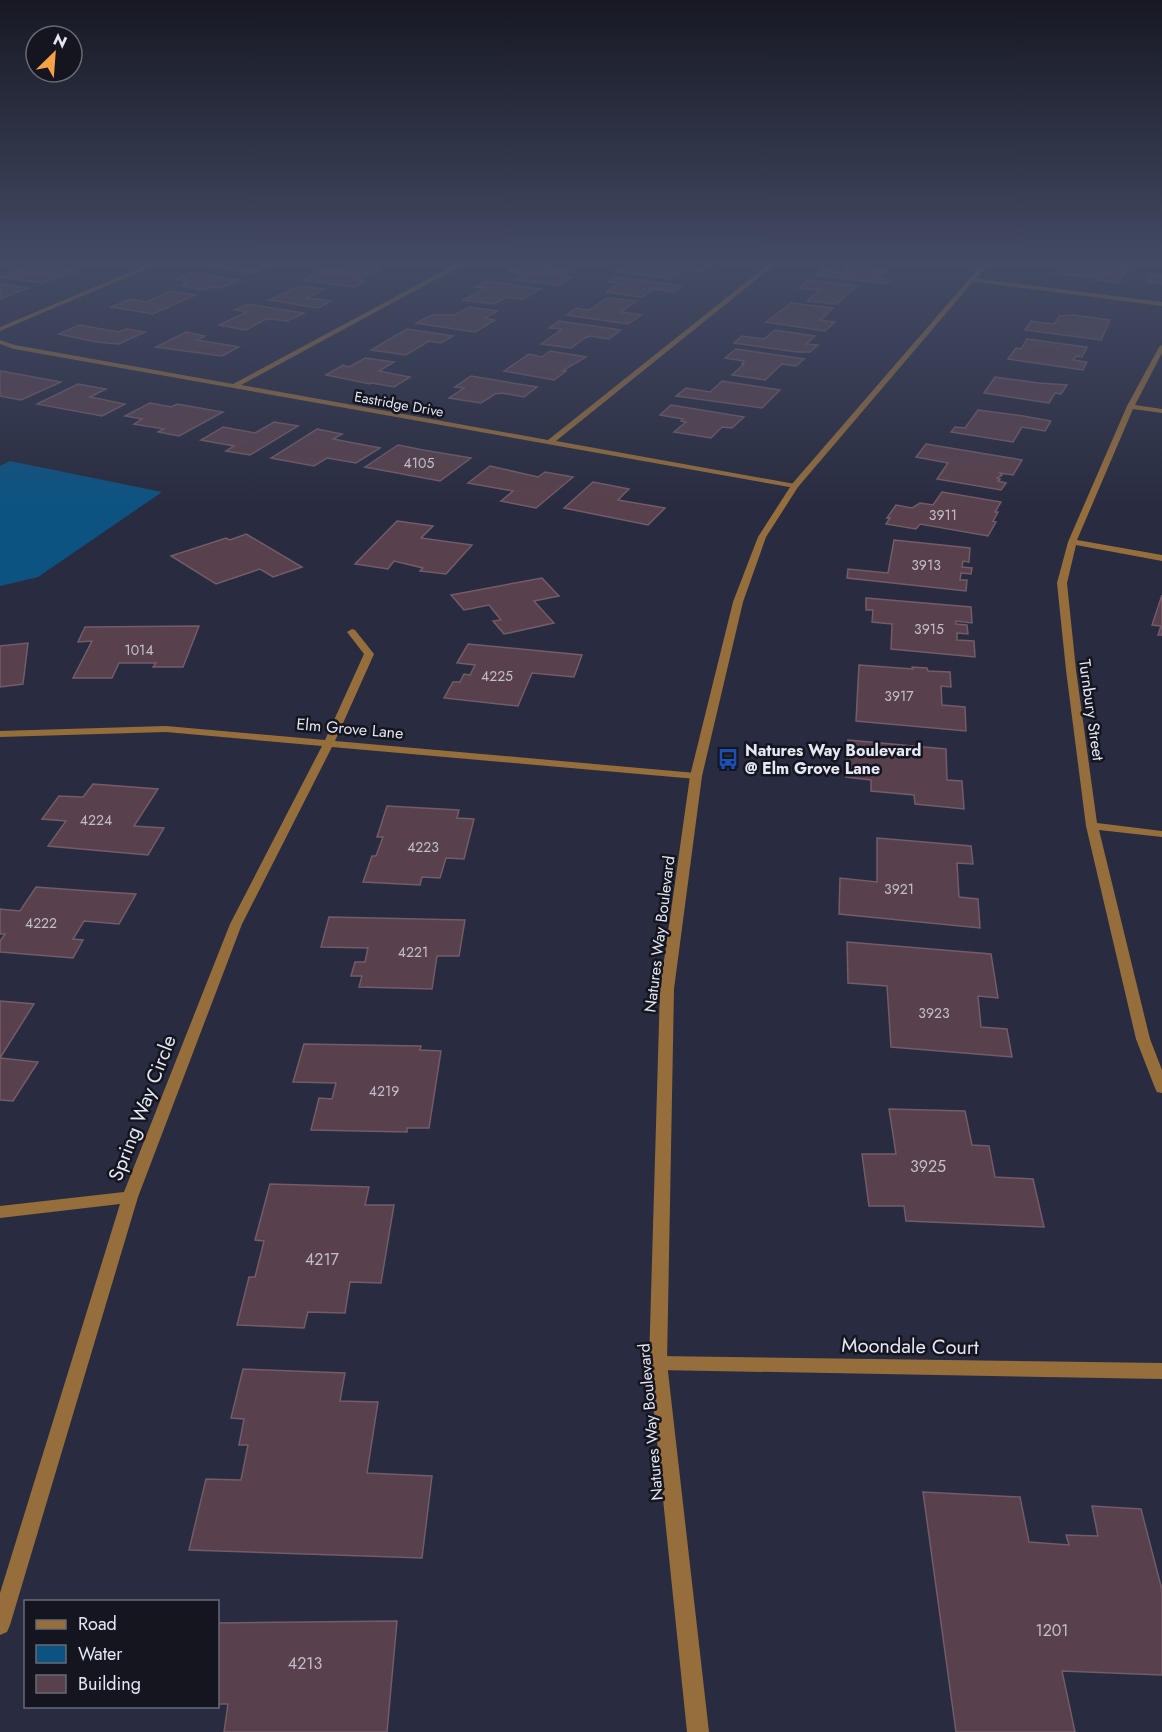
<svg xmlns="http://www.w3.org/2000/svg" width="1162" height="1732" viewBox="0 0 1162 1732" font-family="Jost,sans-serif">
<rect width="100%" height="100%" fill="#292c40"/>
<path fill="#0d5382" d="M10,461L162,492L38,577L0,586V466Z"/>
<g fill="#58414c" stroke="#735b67" stroke-width="1.5">
<path d="M34,263H35L77,270L42,283L0,277Z"/>
<path d="M209,263H274L253,273L204,265Z"/>
<path d="M629,263H704L713,264L703,272L685,269L671,279L616,271Z"/>
<path d="M1069,263H1101L1129,266L1118,283L1095,280L1097,277L1056,274L1064,264Z"/>
<path d="M522,264L570,270L562,276L571,277L559,285L514,280L525,274L508,271Z"/>
<path d="M352,265L381,269L356,280L366,281L354,287L302,280L324,269L340,271Z"/>
<path d="M851,265L887,270L878,278L890,280L886,284L816,275L822,270L842,273Z"/>
<path d="M190,273L239,280L220,288L210,287L204,290L182,286L188,283H183L188,281L176,279Z"/>
<path d="M1151,274L1162,275V284L1147,282Z"/>
<path d="M615,277L682,286L674,292L654,289L642,297L606,292L620,283L608,282Z"/>
<path d="M808,280L857,286L837,304L807,301L819,290L799,288Z"/>
<path d="M486,281L541,289L523,299L507,297L494,304L463,300L486,288L475,287Z"/>
<path d="M0,284L6,285L28,288L0,299Z"/>
<path d="M299,286L324,289L307,298L331,301L318,308L269,300Z"/>
<path d="M170,291L195,295L153,314L111,307L130,299L147,302Z"/>
<path d="M608,298L636,301L621,312L641,315L628,324L567,315L576,308L589,310Z"/>
<path d="M791,303L833,308L820,320L835,322L825,331L766,322Z"/>
<path d="M248,304L304,313L287,321L271,319L264,320L246,330L219,325L247,312L235,310Z"/>
<path d="M469,307L497,311L485,318L495,320L475,332L416,323L432,315H455Z"/>
<path d="M1073,315L1110,320L1101,340L1025,330L1031,321L1054,324L1060,316Z"/>
<path d="M559,321L621,330L609,339L590,336L585,338L571,348L541,344L562,329L549,328Z"/>
<path d="M79,325L119,332L126,329L145,332L119,344L96,342L59,334Z"/>
<path d="M407,329L453,336L441,343L429,341L406,355L371,350Z"/>
<path d="M775,330L815,336L806,344L818,345L810,352H797L734,343L742,336L764,339Z"/>
<path d="M186,332L205,336L197,340L239,347L222,356L156,347Z"/>
<path d="M1027,339L1087,347L1082,357L1076,356L1073,360L1087,362L1083,370L1008,359L1016,348L1021,349Z"/>
<path d="M736,349L804,359L796,366L782,364L765,380L732,375L744,364H742L744,361L725,358Z"/>
<path d="M550,351L586,357L562,371H566L554,380L504,371L529,354L542,357Z"/>
<path d="M365,358L394,362L379,371L410,377L394,387L372,383L370,384L326,375L343,365L349,367Z"/>
<path d="M0,371H1L61,382L21,400L0,396Z"/>
<path d="M471,376L537,387L524,397L502,393L495,394L481,403L449,398L464,388L455,387Z"/>
<path d="M995,377L1039,383L1067,385L1061,394L1055,393L1049,403L984,393Z"/>
<path d="M722,381L780,390L762,408L676,396L686,388L710,392Z"/>
<path d="M78,384L106,389L90,397L125,404L102,416L37,404Z"/>
<path d="M150,403L171,407L177,404L223,412L179,436L158,432L164,429L134,424L142,419L125,416Z"/>
<path d="M671,405L744,417L732,428L722,427L711,438L674,432L686,422L681,421L683,419L660,415Z"/>
<path d="M978,410L1023,416L1051,421L1045,431L1022,427L1013,442L951,432L955,427L965,428Z"/>
<path d="M274,422L298,426L250,455L226,451L234,446L201,440L223,427L255,433Z"/>
<path d="M317,429L342,434L333,439L380,448L356,463L327,458L314,466L271,458Z"/>
<path d="M926,444L1022,460L1013,475L1000,473L1002,475L997,478L1000,479L998,481L1006,483L1001,490L937,479L948,463L916,457Z"/>
<path d="M398,445L423,450L471,458L440,481L365,467Z"/>
<path d="M490,466L538,477L545,472L573,477L536,508L501,501L513,491L468,483Z"/>
<path d="M593,482L629,489L618,500L665,508L648,525L564,508Z"/>
<path d="M942,492L1001,502L995,512H998L993,521L996,522L988,536L920,524L916,529L886,524L890,518H887L896,505L912,508L920,503L933,505Z"/>
<path d="M397,521L433,526L421,538L472,545L446,574L420,571L423,568L394,561L388,569L355,564Z"/>
<path d="M246,534L302,567L273,577L260,569L216,584L171,556L226,538L230,540Z"/>
<path d="M894,540L970,548L969,562L963,561L962,567L972,568L971,574L961,573L960,580H967L966,591L847,578L848,569L888,573Z"/>
<path d="M542,578L559,596L534,601L554,623L504,634L493,621L501,620L489,605L464,610L451,595Z"/>
<path d="M1162,595V635H1158L1161,626L1152,625Z"/>
<path d="M866,598L971,607L972,623L956,621V624L967,625L968,634L957,633V640L974,641L975,657L891,649L892,624L872,622L873,610H866Z"/>
<path d="M199,626L183,667H153L156,663H119L112,678H73L92,641L78,642L85,627Z"/>
<path d="M28,643L23,684L0,687V646Z"/>
<path d="M468,644L582,655L574,677L532,673L518,706L444,698L453,682H460L464,674L470,675L475,665L457,663Z"/>
<path d="M859,665L913,669L912,667L927,668L928,671L950,672L951,687L941,686L942,705L965,707L966,731L856,721Z"/>
<path d="M848,740L946,749L947,780L962,781L964,809L915,804L914,795L871,791V780L846,777Z"/>
<path d="M93,784L158,789L134,826L164,828L148,855L48,846L66,821L42,819L59,796L83,797Z"/>
<path d="M387,806L459,810L457,818L474,819L464,859L446,858L440,878L422,877L420,885L363,882L372,856H376L383,837H377Z"/>
<path d="M877,838L971,846L973,864L957,863L959,897L978,899L980,928L839,914L840,878L877,882Z"/>
<path d="M36,887L90,891L136,894L119,924L84,921L73,939L83,940L73,958L0,952V941L5,934H0V909L20,911Z"/>
<path d="M329,917L465,920L459,956H437L432,989L359,987L362,976H351L355,962H365L368,948L321,947Z"/>
<path d="M847,942L991,954L998,998L978,996L981,1027L1007,1029L1012,1057L891,1047L887,986L848,983Z"/>
<path d="M0,1001L34,1004L0,1058L38,1062L13,1101L0,1100Z"/>
<path d="M304,1044L421,1046L420,1050L441,1051L429,1128H407V1132L311,1130L319,1098L332,1099L336,1083L293,1082Z"/>
<path d="M889,1109L965,1111L972,1145L989,1146L995,1177L1033,1179L1044,1227L906,1221L904,1206H869L862,1154H896Z"/>
<path d="M270,1184L369,1187L365,1205H394L381,1283L350,1282L345,1313L308,1312L304,1328L237,1325L249,1277H255L264,1241L255,1240Z"/>
<path d="M243,1369L345,1373L340,1401L378,1402L367,1473L432,1476L422,1558L189,1550L206,1479L241,1480L248,1445H239L244,1419L231,1418Z"/>
<path d="M923,1492L1020,1497L1029,1542L1069,1545L1066,1535L1098,1536L1092,1506L1141,1509L1162,1590V1675L1062,1671L1075,1732H956Z"/>
<path d="M397,1621L387,1732H224L228,1704H218V1623Z"/>
</g>
<g fill="none" stroke-linecap="round" stroke-linejoin="round">
<g fill="#966e3c" fill-rule="evenodd">
<path d="M152,263H160L0,331V327Z"/>
<path d="M458,263H466L241,385L548,440L770,263H777L556,441L795,484L799,486L795,488L14,349L0,344V340L15,345L233,384Z"/>
<path d="M972,278L1162,302V306L970,281Z"/>
<path d="M1162,345V353L1135,405L1162,409V413L1133,409L1077,540L1162,555V561L1076,545L1067,583L1076,670L1097,823L1162,831V837L1099,830L1150,1039L1162,1070V1093L1157,1092L1155,1088L1136,1039L1086,826L1066,670L1057,583L1068,542L1127,406L1159,347Z"/>
<path d="M352,629L355,630L374,654L335,741L696,773L702,776L696,779L332,747L242,924L138,1197L10,1625L7,1632L0,1635V1593L120,1204L0,1218V1206L124,1192L230,924L322,746L166,732L0,737V731L166,726L325,740L364,654L347,632Z"/>
<path d="M658,1356L1162,1363V1379L658,1370L652,1368L649,1363L652,1358Z"/>
</g>
<path fill="#966e3c" fill-rule="evenodd" d="M983,263H989L798,487L766,537L743,602L702,776L674,989L667,1363L709,1732H687L649,1363L660,989L690,776L733,602L758,537L792,484Z"/>
</g>
<linearGradient id="sky" x2="0" y2="1"><stop stop-color="#171823"/><stop offset="0.52" stop-color="#434b64"/><stop offset="1" stop-color="#434b64" stop-opacity="0"/></linearGradient>
<rect width="1162" height="506" fill="url(#sky)"/>
<defs>
<symbol id="bus-bare" viewBox="-9 -9 18 18"><path d="M-5-6H5V4H4V6H2V4H-2V6H-4V4H-5ZM-3.5-4V0h7V-4ZM-3.5 1.2v1.5H-2V1.2ZM2 1.2v1.5H3.5V1.2Z" fill="#1a4fb4" stroke="#14151e" stroke-width="2.5" paint-order="stroke"/></symbol>
</defs>
<g fill-rule="evenodd">
<use href="#bus-bare" x="713" y="744" width="30" height="30"/>
</g>
<g text-anchor="middle" stroke-width="5" stroke-linejoin="round" paint-order="stroke">
<g font-size="14" fill="#e4e7f4" stroke="#14151e">
<text transform="translate(399 404) rotate(10)" y="5">Eastridge Drive</text>
</g>
<g font-size="14" fill="#c1beca">
<text x="419" y="468">4105</text>
<text x="943" y="520">3911</text>
<text x="926" y="570">3913</text>
<text x="929" y="634">3915</text>
<text x="139" y="655">1014</text>
<text x="497" y="681">4225</text>
<text x="899" y="701">3917</text>
<text x="96" y="825">4224</text>
<text x="423" y="852">4223</text>
<text x="899" y="894">3921</text>
<text x="41" y="928">4222</text>
<text x="413" y="957">4221</text>
<text x="934" y="1018">3923</text>
<text x="384" y="1096">4219</text>
</g>
<g font-size="16" fill="#e4e7f4" stroke="#14151e">
<text transform="translate(1092 710) rotate(82)" y="6">Turnbury Street</text>
<text transform="translate(350 728) rotate(5)" y="6">Elm Grove Lane</text>
<text transform="translate(659 934) rotate(-83)" y="6">Natures Way Boulevard</text>
<text transform="translate(650 1422) rotate(-95)" y="6">Natures Way Boulevard</text>
</g>
<g font-size="16" font-weight="bold" fill="#e4e7f4" stroke="#14151e" text-anchor="start">
<text x="745" y="756">Natures Way Boulevard<tspan x="745" dy="18">@ Elm Grove Lane</tspan></text>
</g>
<g font-size="16" fill="#c1beca">
<text x="928" y="1172">3925</text>
<text x="322" y="1265">4217</text>
<text x="1052" y="1636">1201</text>
<text x="305" y="1669">4213</text>
</g>
<g font-size="20" fill="#e4e7f4" stroke="#14151e">
<text transform="translate(142 1108) rotate(-69)" y="7">Spring Way Circle</text>
<text transform="translate(910 1346) rotate(1)" y="7">Moondale Court</text>
</g>
</g>
<rect x="24" y="1600" width="195" height="108" fill="#14151e" stroke="#676974" stroke-width="1.5"/>
<rect x="36" y="1620" width="30" height="9" fill="#966e3c" stroke="#676974" stroke-width="1.5"/>
<text x="78" y="1630" font-size="18" fill="#e4e7f4">Road</text>
<rect x="36" y="1645" width="30" height="18" fill="#0d5382" stroke="#676974" stroke-width="1.5"/>
<text x="78" y="1660" font-size="18" fill="#e4e7f4">Water</text>
<rect x="36" y="1675" width="30" height="18" fill="#58414c" stroke="#676974" stroke-width="1.5"/>
<text x="78" y="1690" font-size="18" fill="#e4e7f4">Building</text>
<g transform="translate(54 54) rotate(25)"><circle r="28" fill="#14151e" stroke="#676974" stroke-width="1.5"/>
<path d="M0-4.5L10 22L0 15L-10 22Z" fill="#f5a246"/>
<text y="-9" font-size="16" font-weight="bold" text-anchor="middle" fill="#e4e7f4">N</text>
</g>
</svg>
